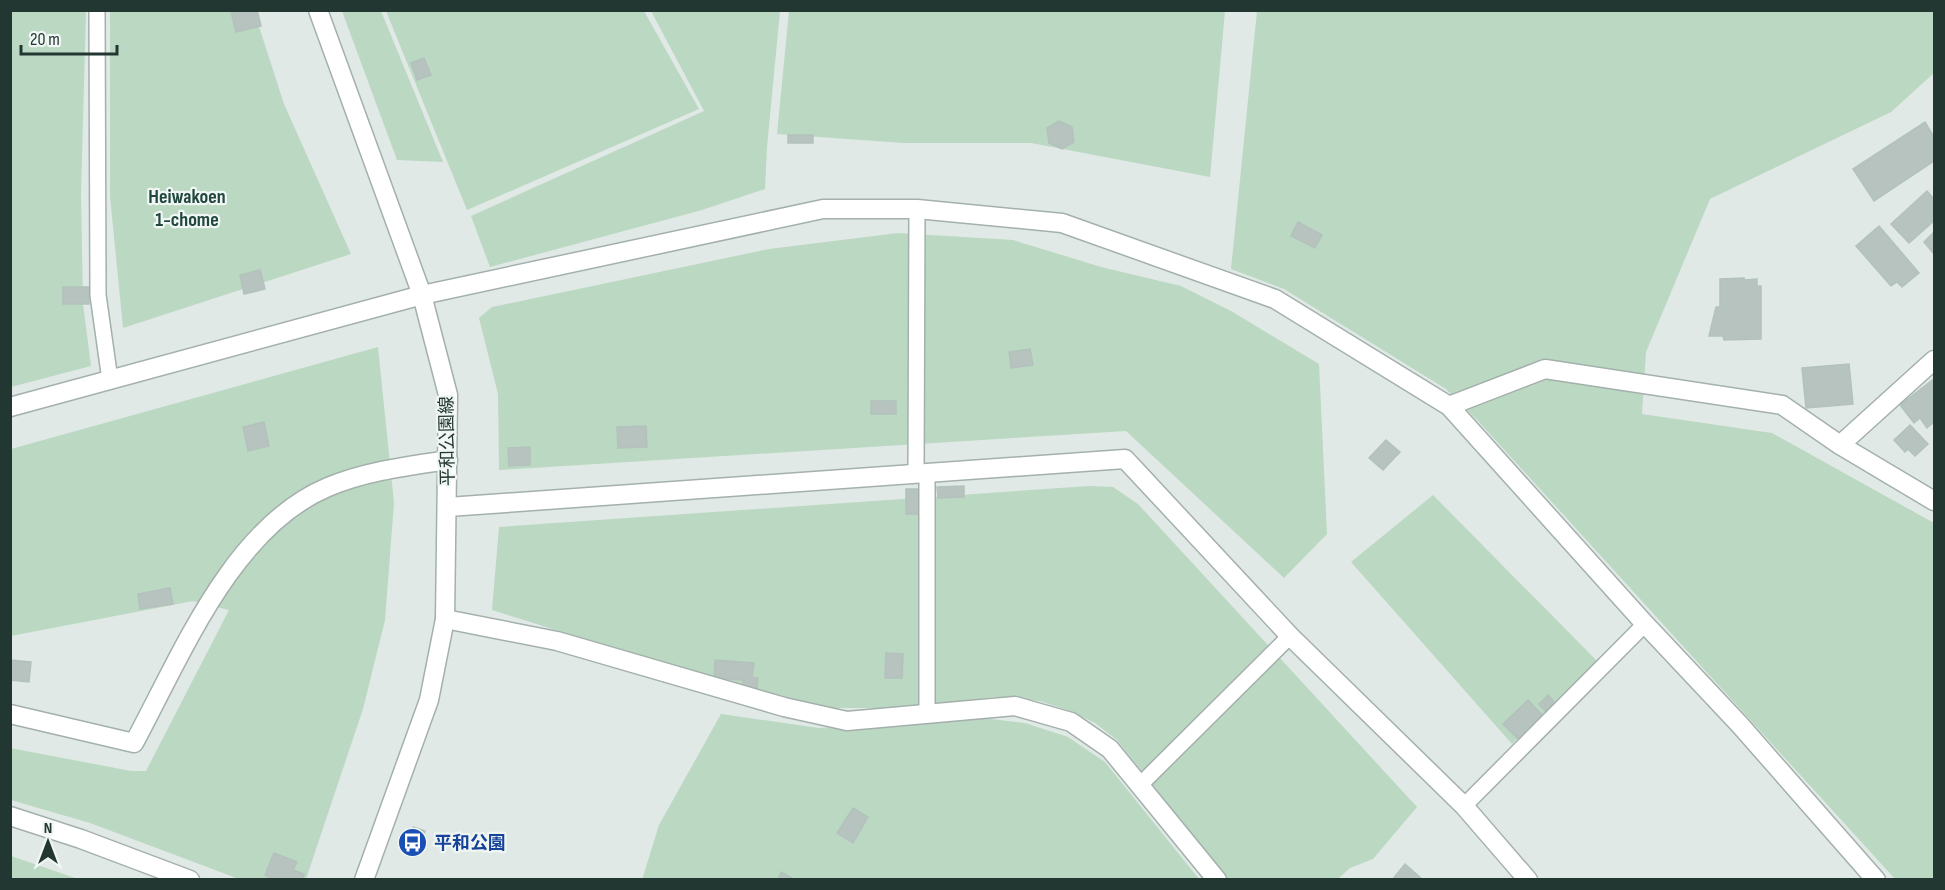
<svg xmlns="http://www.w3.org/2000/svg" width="1945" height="890" viewBox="0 0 1945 890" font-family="'Sofia Sans Condensed','Noto Sans JP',sans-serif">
<rect width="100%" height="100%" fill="#e0e9e5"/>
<g fill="#bbd8c3">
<path d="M11,11H86L81,193L83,304L91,366L11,387Z"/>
<path d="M110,11H254L284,104L351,254L123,328L110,196Z"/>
<path d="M342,11H381L443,162L397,160Z"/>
<path d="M386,11H644L699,109L467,210Z"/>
<path d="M651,11H780L767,147L765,189L702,210L490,267L471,216L704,111Z"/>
<path d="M789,11H1225L1210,177L1031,143H903L777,134Z"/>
<path d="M1257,11H1934V73L1891,112L1710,199L1646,352L1642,414L1772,433L1934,523V879H1895L1479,422L1446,389L1284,289L1231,269Z"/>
<path d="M898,233L1013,240L1101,267L1181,286L1231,311L1319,364L1327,534L1284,578L1126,431L499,470L498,394L479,318L492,307L769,249Z"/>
<path d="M378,347L394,503L385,620L363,709L306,879H239L90,823L11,800L10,748L131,771H146L229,610L193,601L11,636V449Z"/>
<path d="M1089,486L1113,487L1138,504L1417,807L1373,859L1350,868L1338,879H1227L1117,740L1095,723L1070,711L1040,701L993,697L912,708H803L492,610L499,527Z"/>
<path d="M1433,495L1598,662L1512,744L1351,562Z"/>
<path d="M721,714L819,728L983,718L1025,723L1068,737L1105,762L1199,879L642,880L659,825Z"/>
<path d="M10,856H11L78,879H11Z"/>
</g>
<g fill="#b6c3be" stroke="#b3c2bc" stroke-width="1.5">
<path d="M235,10H257L261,26L236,32L231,12Z"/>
<path d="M424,58L431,75L417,80L411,63Z"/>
<path d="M1059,121L1072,127L1074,142L1062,149L1049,143L1047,128Z"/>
<path d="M1925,122L1934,137V161L1874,201L1853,169Z"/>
<rect x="788" y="135" width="25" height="8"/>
<path d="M1927,191L1934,199V221L1909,243L1891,224Z"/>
<path d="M1298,222L1322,235L1315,248L1291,236Z"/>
<path d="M1879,226L1919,273L1902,287L1897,282L1891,286L1856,246Z"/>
<path d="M1934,232V254L1924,242Z"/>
<path d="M260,270L265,289L244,294L240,275Z"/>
<path d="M1744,278V280L1757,279V286H1761V339L1724,340L1723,336H1709L1716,307H1720V279Z"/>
<rect x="63" y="287" width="26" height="9"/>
<rect x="63" y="296" width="26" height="8"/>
<path d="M1030,349L1033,365L1011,368L1009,352Z"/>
<path d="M1849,364L1853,404L1806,408L1802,368Z"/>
<path d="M1934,379V422L1927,428L1920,418L1914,423L1900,405Z"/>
<rect x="871" y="401" width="25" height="13"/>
<path d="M264,422L269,446L248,451L243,427Z"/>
<path d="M1910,425L1928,444L1915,456L1908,449L1905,452L1894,440Z"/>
<path d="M646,426L647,447L618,448L617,427Z"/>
<path d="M1386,440L1400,452L1383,470L1369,458Z"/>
<path d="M530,447V465L509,466L508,448Z"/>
<path d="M964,486V497L938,498L937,487Z"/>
<rect x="906" y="489" width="13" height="25"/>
<path d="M170,588L173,604L140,609L138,594Z"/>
<path d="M886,653L903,654L902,678H885Z"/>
<path d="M10,660L31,662L29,682L10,680Z"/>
<path d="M715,660L754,663L752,677L758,678L757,688L743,687V680L714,678Z"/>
<path d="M1548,695L1555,703L1546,712L1539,704Z"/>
<path d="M1528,700L1543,716L1519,740L1503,724Z"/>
<path d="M853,808L868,817L853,843L837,833Z"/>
<path d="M413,827L425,831L418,851L406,846Z"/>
<path d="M274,853L297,862L293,870L304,874L302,880H274L265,875Z"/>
<path d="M1405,864L1422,879V880H1392Z"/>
<path d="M781,872L792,878V880H778Z"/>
</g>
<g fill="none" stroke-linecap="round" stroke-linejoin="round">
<defs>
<g id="service">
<path d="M97,10L98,295L110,380"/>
<path d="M927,473V715"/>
<path d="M916,474L917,209"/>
<path d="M1140,785L1290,636"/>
<path d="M1464,806L1645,624"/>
</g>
<g id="minor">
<path d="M1449,406L1545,369L1782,405L1840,445L1934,501"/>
<path d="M1840,445L1934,360"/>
<path d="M448,507L1125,459L1290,636L1464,806L1528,880"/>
<path d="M445,619L557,641L784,707L847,721L1015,706L1071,722L1110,749L1217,880"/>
<path d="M10,714L134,743C181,656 232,527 328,487C366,471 408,466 448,460"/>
<path d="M10,816L81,839L190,880"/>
</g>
<g id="tertiary">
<path d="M318,10L422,295L448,395L445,619L429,700L364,880"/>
<path d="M10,407L422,295L823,209H917L1062,223L1275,299L1449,406L1645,624L1740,725L1876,880"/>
</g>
</defs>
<use href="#service" stroke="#a4b0ac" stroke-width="18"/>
<use href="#minor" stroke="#a4b0ac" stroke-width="21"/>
<use href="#tertiary" stroke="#a4b0ac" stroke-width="21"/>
<use href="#service" stroke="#fff" stroke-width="15"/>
<use href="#minor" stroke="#fff" stroke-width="18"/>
<use href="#tertiary" stroke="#fff" stroke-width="18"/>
</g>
<defs>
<symbol id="bus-disc" viewBox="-11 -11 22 22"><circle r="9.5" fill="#1a4fb4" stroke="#f0f6f3"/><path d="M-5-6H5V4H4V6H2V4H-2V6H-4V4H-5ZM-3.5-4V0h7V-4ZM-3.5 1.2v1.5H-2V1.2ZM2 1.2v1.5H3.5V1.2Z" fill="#fff"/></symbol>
</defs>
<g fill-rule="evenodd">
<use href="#bus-disc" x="396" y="826" width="33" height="33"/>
</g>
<g text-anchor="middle" stroke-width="4.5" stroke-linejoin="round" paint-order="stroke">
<g font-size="18" fill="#233732" stroke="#f0f6f3">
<text transform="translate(447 441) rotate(-91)" y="6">平和公園線</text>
</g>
<g font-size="18" font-weight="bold" fill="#164399" stroke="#f0f6f3" text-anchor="start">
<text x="434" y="849">平和公園</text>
</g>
<g font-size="20" font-weight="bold" fill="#21473e" stroke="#f0f6f3">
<text x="187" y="203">Heiwakoen<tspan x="187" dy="23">1-chome</tspan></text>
</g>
</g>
<rect width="1945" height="890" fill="none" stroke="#233732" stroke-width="24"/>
<g transform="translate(48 842)" stroke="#f0f6f3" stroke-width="4.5" paint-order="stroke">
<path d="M0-4.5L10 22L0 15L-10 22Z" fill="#233732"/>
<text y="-9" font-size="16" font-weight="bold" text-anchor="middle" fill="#233732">N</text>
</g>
<path d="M21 45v9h96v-9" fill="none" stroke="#233732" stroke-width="3"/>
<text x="30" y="45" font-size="18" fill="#233732" stroke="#f0f6f3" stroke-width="4.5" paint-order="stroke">20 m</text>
</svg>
